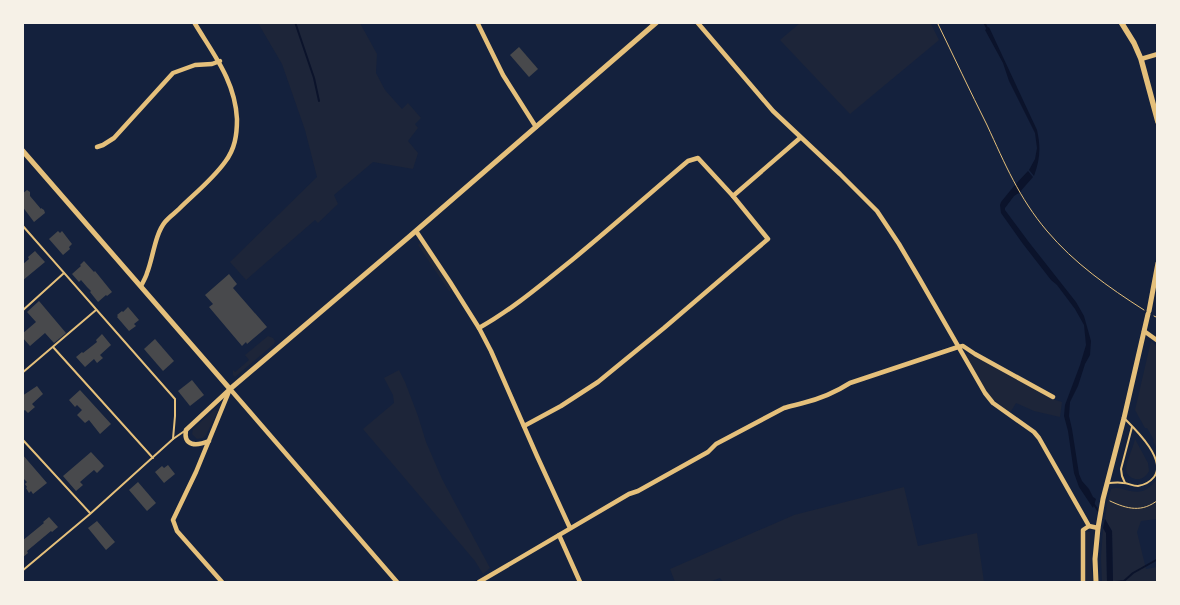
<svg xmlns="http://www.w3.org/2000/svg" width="1180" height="605" viewBox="0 0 1180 605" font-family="Poppins,sans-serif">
<rect width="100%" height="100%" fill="#14213d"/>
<g fill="#1d2539">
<path d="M930,22L939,40L850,114L780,40L800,23Z"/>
<path d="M258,23H360L377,54L376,73L385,90L402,109L408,103L421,118L415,124L418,128L408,141L418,153L413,169L373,162L334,195L338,204L318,223L315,220L246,280L230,262L317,177L305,130L282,64Z"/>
<path d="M420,243L427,251L451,288V290L449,291L418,245Z"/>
<path d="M268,336L273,338L275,341L274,344L235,377L233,375V370L235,372L249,360L245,355Z"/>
<path d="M1151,341L1157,347V449L1153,441L1154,440L1147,428H1145L1135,410Z"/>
<path d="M969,353L1052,399L1062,402L1060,417L1034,411L1016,403L1010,413L993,399L982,387L965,355Z"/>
<path d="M399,370L405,382L418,416L426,442L442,479L490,568L483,574L475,561L363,429L394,403L393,395L384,378Z"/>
<path d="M215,409L218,411L206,435L203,438L197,439L192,434L193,429Z"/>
<path d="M1135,439L1148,463L1149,471C1149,472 1145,477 1144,477C1138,482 1127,478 1126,470C1126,462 1133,448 1135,439Z"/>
<path d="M1157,479V519L1141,521L1137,532L1146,569L1157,567V582H1113L1112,531L1105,519L1107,504L1111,489C1117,487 1120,488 1126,490C1141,494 1148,491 1157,479Z"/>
<path d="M904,487L918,546L977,533L984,582H723L720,578L709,582H675L670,569L794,515Z"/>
<path d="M1103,528L1106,533L1107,582H1102L1101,558Z"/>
<path d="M1086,531L1090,532V554L1093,582H1086L1085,536Z"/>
</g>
<g fill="#0b132b">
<path d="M989,27L1037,130C1041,148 1040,159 1034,176L1029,170L1035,159L1037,148L1035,133L1009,81L1003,63L985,30Z"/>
<path d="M1028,171L1033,177L1019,193L1014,196L1005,208V210L1028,241L1076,302L1084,316L1091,341L1090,355L1085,364L1078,386L1070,402L1069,416L1072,429L1079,474L1082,481L1089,489L1093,497L1096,499L1093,508L1079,487L1074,473L1068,431L1064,416L1065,405L1080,365L1086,345L1084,325L1075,309L1057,285L1051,280L1023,244L1001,213L1000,205L1001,202L1014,186Z"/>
<path d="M1105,519L1112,531L1113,582H1107L1106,533L1103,528Z"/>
</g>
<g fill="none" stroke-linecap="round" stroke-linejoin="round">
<g stroke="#0b132b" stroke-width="2">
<path d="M295,22L314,78L319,101"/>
<path d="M984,22L988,30"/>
<path d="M1093,503L1099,512"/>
<path d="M1115,582L1124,581L1133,573L1158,559"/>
</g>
</g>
<g fill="#48494c">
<path d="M519,47L538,69L529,77L510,55Z"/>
<path d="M27,190L30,192V196L41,209V208L44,210L45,213L34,222L22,206V194Z"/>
<path d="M58,231L60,233L62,231L72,244L69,247L70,249L63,255L49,239Z"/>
<path d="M35,251L45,262L22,281V265L29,259L28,257Z"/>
<path d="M84,261L94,272L95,271L112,292L107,296L106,295L98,302L90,292L91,291L87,287L81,280L79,282L72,274L81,266L80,265Z"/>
<path d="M229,274L237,284L233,288L267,327L247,344L246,342L242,346L209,307L213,304L205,295Z"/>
<path d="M39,301L66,333L54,343L45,333L30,346L22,337V334L36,322L27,312Z"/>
<path d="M128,307L139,320L134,324L136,326L129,331L117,317L118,316L117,315L122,311L123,312Z"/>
<path d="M102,334L111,345L100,355L103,358L97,363L94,359L85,367L76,357L82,352L83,353L92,346L97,342L96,340Z"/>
<path d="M155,339L174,361L163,371L144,349Z"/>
<path d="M192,380L204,395L190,406L178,391Z"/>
<path d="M37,386L43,394L32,404L35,407L28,413L25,410L22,412V396Z"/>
<path d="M80,390L111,424L100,434L89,420L85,423L77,415L82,410L77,405L75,407L69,400Z"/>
<path d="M91,452L104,466L97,473L94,470L88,475L80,482L83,485L76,491L63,476Z"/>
<path d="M22,454L47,483L33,494L31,491L29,493L26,488L27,487L25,484L27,482L22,477Z"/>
<path d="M168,465L175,474L164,483L155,472L162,466L164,468Z"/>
<path d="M138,482L156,503L147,511L129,490Z"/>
<path d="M49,517L58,527L52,532L51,531L27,551L28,553L22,558V541L44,523L43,522Z"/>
<path d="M97,521L115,542L106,550L88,528Z"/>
</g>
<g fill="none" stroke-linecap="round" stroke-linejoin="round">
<g stroke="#e5c07b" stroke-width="1">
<path d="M937,22C954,57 970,91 987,125C1005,164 1019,198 1047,231C1074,263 1108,287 1144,310"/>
<path d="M1154,316L1158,318"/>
<path d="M1110,501C1127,509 1142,513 1158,500"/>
</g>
<g stroke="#e5c07b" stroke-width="2">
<path d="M22,225L175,399V416L173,439"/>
<path d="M22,311L64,273"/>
<path d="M53,347L153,458"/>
<path d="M22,373L96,310"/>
<path d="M22,439L90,513"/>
<path d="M1107,483C1113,483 1118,482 1123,483C1128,483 1132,486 1138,486C1144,485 1150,482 1154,477C1167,460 1136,430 1125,419"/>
<path d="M1125,483L1122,476L1121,469L1132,427"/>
<path d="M22,571L90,514L173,439L186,430"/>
</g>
<g stroke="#e5c07b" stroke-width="4.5">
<path d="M477,22L503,75L536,127"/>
<path d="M697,22L773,111L840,174L877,211L899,244L919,278L985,393L993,403L1034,432L1039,438L1089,526L1098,528"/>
<path d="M1141,59L1158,54"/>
<path d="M97,147L103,145L114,138L173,73L195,65L212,64L220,61"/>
<path d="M416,231L450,282L479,328L491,351L537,456L570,528"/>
<path d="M141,286C143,282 146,277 147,273C153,258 155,234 165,222C169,217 175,213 179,209C194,194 212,180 225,162C235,149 237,135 237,119C235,80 213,54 194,22"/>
<path d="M479,328C513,309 542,284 572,260C611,228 649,194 688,161L698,158L733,196"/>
<path d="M1144,331L1158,341"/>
<path d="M230,389L397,582"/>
<path d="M524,426L561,406L598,382L664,328L768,239L733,196L800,138"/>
<path d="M209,441C197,446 183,447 186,430L229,390"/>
<path d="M559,535L580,582"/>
<path d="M222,582L177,531L173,520L196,472L230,389"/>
<path d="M479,582L629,494L638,491L708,452L716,444L784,408C790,406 796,405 803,403C819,399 836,392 850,383L958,347L963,346L975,354L1053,397"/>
<path d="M1083,582V530L1089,526"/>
</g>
<g stroke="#e5c07b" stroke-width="5">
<path d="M22,150L230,389L410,236L657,22"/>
<path d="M1149,311L1158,263"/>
<path d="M1096,582L1095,559L1098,528L1103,499L1124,418L1148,314"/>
</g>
<path stroke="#e5c07b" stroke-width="5.5" d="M1121,22L1134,43L1141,59L1158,122"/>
</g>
<rect width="1180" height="605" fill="none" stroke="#f6f1e7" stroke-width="48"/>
</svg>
